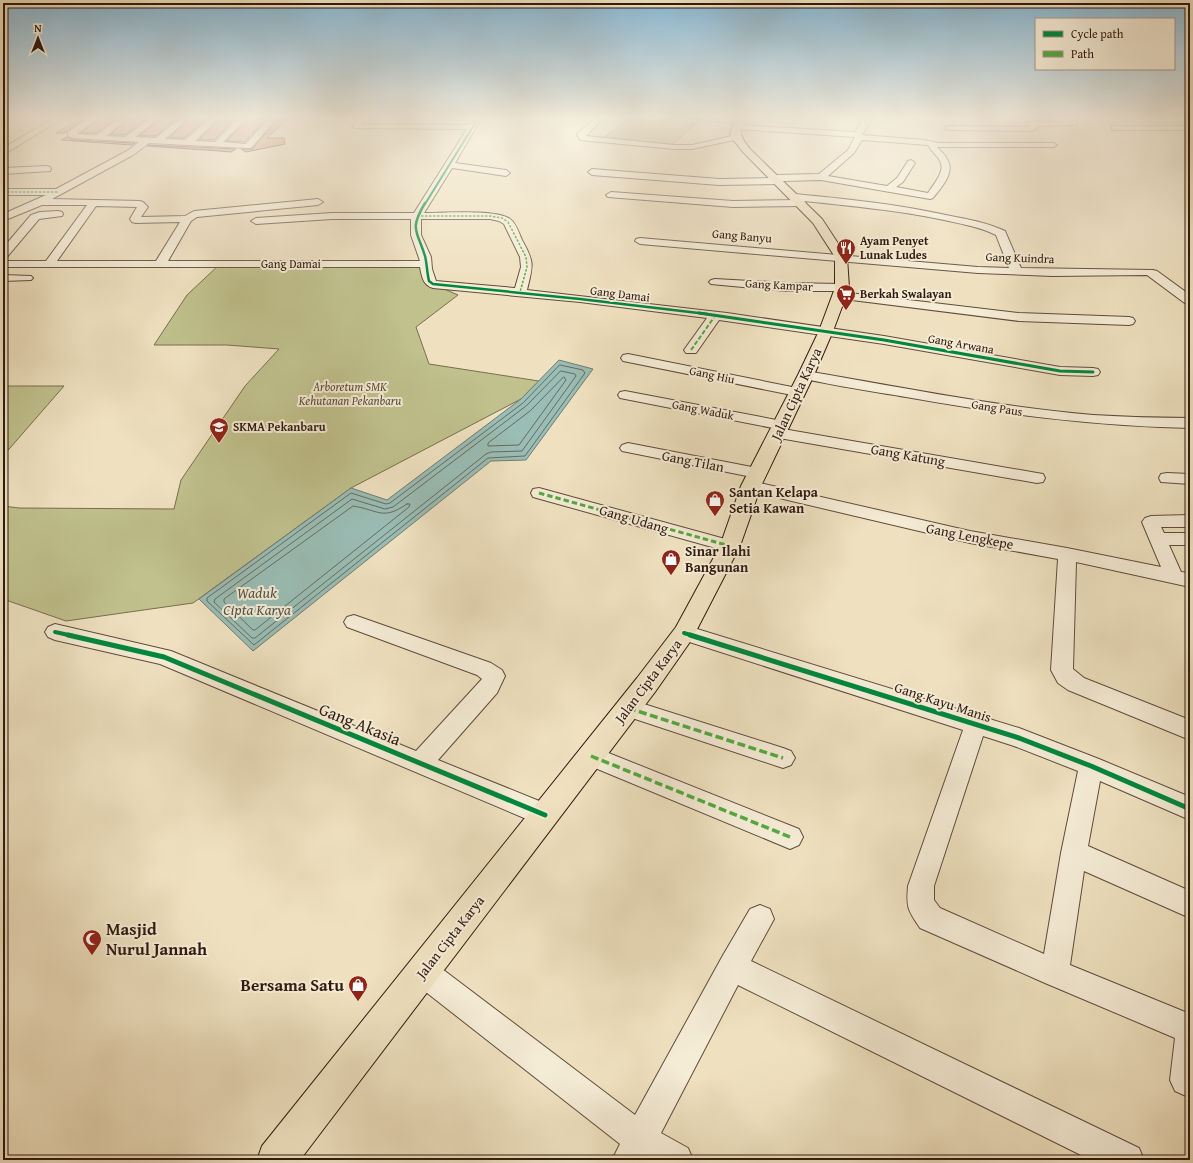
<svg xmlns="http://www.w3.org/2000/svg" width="1193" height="1163" viewBox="0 0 1193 1163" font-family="'Gentium Book Plus',serif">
<rect width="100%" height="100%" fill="#efe1c0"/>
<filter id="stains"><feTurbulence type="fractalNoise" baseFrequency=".005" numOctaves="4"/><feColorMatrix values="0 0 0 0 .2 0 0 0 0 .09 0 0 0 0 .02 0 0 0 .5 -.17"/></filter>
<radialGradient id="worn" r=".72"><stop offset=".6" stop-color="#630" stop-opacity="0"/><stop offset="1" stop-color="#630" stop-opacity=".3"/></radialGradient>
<g fill="#c0c18d" stroke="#786e4e">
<path d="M632,117H678L699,120L672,145L603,138Z"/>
<path d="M220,264H425L433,284L458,295L416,327L429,364L539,381L521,399L351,488L193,603L66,621L3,599V506L19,508L174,509L181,480L245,386L279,349L227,345H154L187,295Z"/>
<path d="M3,386H64L3,456Z"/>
</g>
<path fill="#9abdb5" stroke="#6f7c73" d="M559,360L593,369L526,460L491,461L253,651L199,599L351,488L387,500L521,399Z"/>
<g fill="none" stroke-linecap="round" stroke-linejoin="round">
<g stroke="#646c62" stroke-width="1">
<path d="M560,365L583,370L585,373L525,456L488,458L254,645L207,601V598L351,493L386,504L390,503L523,403Z"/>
<path d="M561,371L575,374L576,376L522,451L491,452L486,454L255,638H252L214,602L215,599L352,499L385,509L393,507L526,406Z"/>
<path d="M564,377L566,380L519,445L488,446V443L530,411Z"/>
<path d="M407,504H410L409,507L255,630H253L224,602V599L353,506C379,510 382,521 407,504Z"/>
</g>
</g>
<g fill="#cf896f" stroke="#2f1a0f">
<path d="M83,117H88L67,131L66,133H56Z"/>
<path d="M101,117H118L97,133H81Z"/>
<path d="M131,117H149L125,135H110Z"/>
<path d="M162,117H179L156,136H139Z"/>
<path d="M191,117H209L184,138H169Z"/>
<path d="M221,117H237L214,140H199Z"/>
<path d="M249,117H268L245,142L226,141Z"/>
<path d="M279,118H288L267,138H284L285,144L246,152L241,149H252Z"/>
<path d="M67,137L73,140L135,143L132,145L61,140Z"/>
<path d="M149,145L236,149L231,152L220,151L147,146Z"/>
</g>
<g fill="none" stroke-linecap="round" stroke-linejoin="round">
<defs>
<g id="minor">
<path d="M56,117H65L3,155V148Z"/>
<path d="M91,117H100L77,134L97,135L121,117H130L106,136L125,137L152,117H161L135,137L156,138L182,117H190L165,139L185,140L212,117H220L195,141L215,142L240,117H248L223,142L244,144H246L270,117H278L251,148H248L149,143L133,155L52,199L140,201L143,202L148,207L141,217L185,216L194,211L318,199L323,202L318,205L197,217L191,221L168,261H420L411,235V219H332L256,224L251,221L256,218L332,213H414L467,129L356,128L352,126L359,117H366L362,124L470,125L475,117H482L455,163L506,170L510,173L506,176L452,168L424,213C442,213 497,209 510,219C516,223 519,233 522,240C535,263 533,265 527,290L727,313L884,336L1060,367L1093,368L1098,369L1100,372L1098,375L1093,376L1060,375L884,344L719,320L696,353H686L684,350L707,318L580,302L433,288C423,285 422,277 420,267H3V261H46L87,205H42L3,221V214L46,195H3V189H56L127,151L139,142L73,138L68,136V132ZM96,206L137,207L130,219L132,222L136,223L180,222L156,261H57ZM421,219H490L499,221L504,224L520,257L521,267L515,288L436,281L432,269L431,257L421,235Z"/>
<path d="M596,117H604L586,136L674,145H692L736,135L740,137L739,139L692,149H674L580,140L577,135L578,133Z"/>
<path d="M695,117C706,117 736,115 745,122L741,124L698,119Z"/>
<path d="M864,117H872L862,135L924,140L939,143H1053L1057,145L1053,147H937C940,151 945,154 947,159C956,172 941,188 933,198L930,199L821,180L783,181L782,183L779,184L719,185L592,175L588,172L592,169L719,179L772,178L773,176L776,175L819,174L848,150L855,137L737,129L733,127L737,125L855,132ZM862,140L928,145C931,151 937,155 940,161C946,171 933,185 928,193L896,187L903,182L915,163L911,160L908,161L897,178L887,186L828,176L854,153Z"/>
<path d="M1074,121H1077V125L1037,126L1038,128L1031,131L948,130L944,128L948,126L1029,127L1027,124L1031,122Z"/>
<rect x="1112" y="126" width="78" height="4"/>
<path d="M47,166L50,167L51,169L50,171L3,174V168Z"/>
<path d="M611,192L733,201L798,200L792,199L790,197L795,194C846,199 896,204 946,215C966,219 986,222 1005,231L1021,268L1153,270L1157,271L1190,295V305L1186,304L1147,275L1052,276L978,273L640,244L635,241L636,239L640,238L978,267L1009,268L996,235C980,227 962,224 944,220C897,210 851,206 804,201L806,203L801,206L733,207L608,197L606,195Z"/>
<path d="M58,211L62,212L63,214L62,216L39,219L7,257L3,258V248L31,215L40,212Z"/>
<path d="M3,275L31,276L33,278L31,280L3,281Z"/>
<path d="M715,279L787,283L842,284L846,286L848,288L846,290L841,292L1019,313L1129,317L1133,318L1135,321L1133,324L1129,325L1019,321L836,298L834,295L836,292L840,291H787L711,284L709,282L711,280Z"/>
<path d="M628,354L797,388L802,389L804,392L802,395L797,396L623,361L621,358L623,355Z"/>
<path d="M806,371C901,387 997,407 1093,415C1125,417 1158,418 1190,418V428C1092,426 1002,414 906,397C871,391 835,386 801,378L799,375L801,372Z"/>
<path d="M625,391L787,422L790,425L787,428L783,429L1037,473L1043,474L1045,478L1043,482L1037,483L779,438L774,436L771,433L774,430L778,429L620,398L618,395L620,392Z"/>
<path d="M628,443L757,468L763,469L765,473L763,477L757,478L622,451L620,448L622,445Z"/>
<path d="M1167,473L1190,474V484L1161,482L1159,478L1161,474Z"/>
<path d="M751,481L970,531L1067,548L1161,567L1142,522L1145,518L1151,516L1190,515V527H1161L1164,533H1190V545H1169L1181,572L1190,573V587L1076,562L1073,669L1084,678L1190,720V740L1068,690L1058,683L1051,670L1058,559L970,543L745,490L743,486L745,482Z"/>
<path d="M539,488L736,542L739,546L736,550L730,552L533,497L531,493L533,489Z"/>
<path d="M354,615L491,663L502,670L505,676L497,693L438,760L554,807L557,815L554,823L545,826L536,823L160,664L55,640L48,637L45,632L48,627L55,624L171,651L416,751L482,679L477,675L347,627L344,622L347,617Z"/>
<path d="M684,625L1019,728L1099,759L1190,797V820L1100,781L1088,846L1190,891V918L1084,871L1070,965L1190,1014V1094L1186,1096L1175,1091L1170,1080L1175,1038L1045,983L920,928C908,910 906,908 908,886L963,730L677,638L674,633L677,628ZM983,736L1014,746L1078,771L1061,853L1044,954L940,908L934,900V886Z"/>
<path d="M628,699L783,748L791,751L795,758L791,765L783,768L620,714L617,708L620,702Z"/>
<path d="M591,746L799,829L803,837L799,845L790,849L583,763L579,756L583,749Z"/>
<path d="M760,905L770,909L774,919L751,961L1139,1148L1144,1160H1091L738,985L661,1133L688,1148L693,1160H612L620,1144L413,982L409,972L413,962L423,958L433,962L635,1115L722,957L750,909Z"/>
</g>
<path id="primary" d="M741,117H750C738,133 738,133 750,149L822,219L847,257L849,288L833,331L814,375L761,486L740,546L692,639L655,692L300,1160H257L262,1146L637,678L676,627L720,546L741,486L798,375L819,331L835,288V257L813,223L744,153L731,137L730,133L732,127Z"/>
</defs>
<use href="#minor" stroke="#5f4c3b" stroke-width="2"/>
<use href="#primary" stroke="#2f1a0f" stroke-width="2"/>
<use href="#minor" fill="#f5ecd6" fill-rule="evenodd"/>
<use href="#primary" fill="#efe1c0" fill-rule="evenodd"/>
<g stroke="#54a941" stroke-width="1.5" stroke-dasharray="2.5 1.5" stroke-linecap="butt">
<path d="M3,192H59"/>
<path d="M417,216H490L502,218L508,222L526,257L527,267L520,292"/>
</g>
<path stroke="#54a941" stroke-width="2" stroke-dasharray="4.5 2" stroke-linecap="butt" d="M691,350L715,316"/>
<path stroke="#54a941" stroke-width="3" stroke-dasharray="5.5 3" stroke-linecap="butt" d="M539,493L730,546"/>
<g stroke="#54a941" stroke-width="3.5" stroke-dasharray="8 3.5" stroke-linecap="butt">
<path d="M628,708L783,758"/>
<path d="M591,756L790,837"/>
</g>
<defs>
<path id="cycleway-far4" d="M425,204L479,117"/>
<path id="cycleway-far3" d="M425,203C409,230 417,230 425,256C427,264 427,273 429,281L433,284L580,299L707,314"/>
<path id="cycleway-far2" d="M699,313L884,340L1060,371L1093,372"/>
<g id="cycleway-far1">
<path d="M55,632L73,636"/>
<path d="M684,633L694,636"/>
</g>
<g id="cycleway">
<path d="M68,635L164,657L545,815"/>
<path d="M690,635L1019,738L1091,766L1190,809"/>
</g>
</defs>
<use href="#cycleway-far4" stroke="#f5ecd6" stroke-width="3"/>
<use href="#cycleway-far3" stroke="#f5ecd6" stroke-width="4"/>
<use href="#cycleway-far2" stroke="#f5ecd6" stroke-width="5"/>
<use href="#cycleway-far1" stroke="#f5ecd6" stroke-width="6"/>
<use href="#cycleway" stroke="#f5ecd6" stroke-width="8"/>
<use href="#cycleway-far4" stroke="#00873e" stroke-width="2"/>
<use href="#cycleway-far3" stroke="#00873e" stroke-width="2.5"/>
<use href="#cycleway-far2" stroke="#00873e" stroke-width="3"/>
<use href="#cycleway-far1" stroke="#00873e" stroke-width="4"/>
<use href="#cycleway" stroke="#00873e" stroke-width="5"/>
</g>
<linearGradient id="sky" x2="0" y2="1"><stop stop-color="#89b8d4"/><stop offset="0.42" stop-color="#f8f2e3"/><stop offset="1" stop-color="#f8f2e3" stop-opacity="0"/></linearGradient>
<rect width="1193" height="280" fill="url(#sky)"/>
<defs>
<symbol id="restaurant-pin" viewBox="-11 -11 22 30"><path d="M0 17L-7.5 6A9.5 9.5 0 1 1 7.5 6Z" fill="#8f2418" stroke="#f5ecd6"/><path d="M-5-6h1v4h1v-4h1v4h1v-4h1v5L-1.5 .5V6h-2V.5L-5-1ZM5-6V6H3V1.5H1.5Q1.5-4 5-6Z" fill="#fff"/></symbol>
<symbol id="supermarket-pin" viewBox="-11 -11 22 30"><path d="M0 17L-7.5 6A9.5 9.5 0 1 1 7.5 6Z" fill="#8f2418" stroke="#f5ecd6"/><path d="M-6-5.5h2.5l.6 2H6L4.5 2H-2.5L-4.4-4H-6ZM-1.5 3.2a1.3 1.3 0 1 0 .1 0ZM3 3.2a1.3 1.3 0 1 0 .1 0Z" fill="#fff"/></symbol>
<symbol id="school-pin" viewBox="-11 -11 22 30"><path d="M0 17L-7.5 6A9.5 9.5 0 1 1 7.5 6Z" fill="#8f2418" stroke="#f5ecd6"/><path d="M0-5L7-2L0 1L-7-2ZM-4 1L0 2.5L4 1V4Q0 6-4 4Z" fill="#fff"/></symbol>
<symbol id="shop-pin" viewBox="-11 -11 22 30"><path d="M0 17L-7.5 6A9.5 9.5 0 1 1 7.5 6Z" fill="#8f2418" stroke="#f5ecd6"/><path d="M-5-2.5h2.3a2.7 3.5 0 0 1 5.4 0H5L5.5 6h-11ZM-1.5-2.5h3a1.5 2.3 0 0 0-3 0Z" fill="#fff"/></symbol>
<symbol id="mosque-pin" viewBox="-11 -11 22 30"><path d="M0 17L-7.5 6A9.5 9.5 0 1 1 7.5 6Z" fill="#8f2418" stroke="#f5ecd6"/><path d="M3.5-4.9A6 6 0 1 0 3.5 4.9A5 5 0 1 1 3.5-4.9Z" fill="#fff"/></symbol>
</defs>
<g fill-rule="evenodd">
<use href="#restaurant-pin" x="835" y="237" width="22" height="30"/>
<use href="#supermarket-pin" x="835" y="283" width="22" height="30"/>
<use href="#school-pin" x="208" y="416" width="22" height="30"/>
<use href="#shop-pin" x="704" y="489" width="22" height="30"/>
<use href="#shop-pin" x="660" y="548" width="22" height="30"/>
<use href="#mosque-pin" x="81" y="928" width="22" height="30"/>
<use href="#shop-pin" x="347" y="974" width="22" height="30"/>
</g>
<g text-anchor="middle" stroke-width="4" stroke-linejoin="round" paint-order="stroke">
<g font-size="12" fill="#2f1a0f" stroke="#f5ecd6">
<text transform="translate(742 236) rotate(5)" y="4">Gang Banyu</text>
<text transform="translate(1020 258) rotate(2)" y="4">Gang Kuindra</text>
<text x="291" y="268">Gang Damai</text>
<text transform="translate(779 285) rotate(3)" y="4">Gang Kampar</text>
<text transform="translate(620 294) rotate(7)" y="4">Gang Damai</text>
<text transform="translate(961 344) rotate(10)" y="4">Gang Arwana</text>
<text transform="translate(712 375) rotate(12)" y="4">Gang Hiu</text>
<text transform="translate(997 408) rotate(9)" y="4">Gang Paus</text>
<text transform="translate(703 410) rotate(11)" y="4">Gang Waduk</text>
</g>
<g font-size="12" font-weight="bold" fill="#2f1a0f" stroke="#f5ecd6" text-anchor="start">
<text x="860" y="245">Ayam Penyet<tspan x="860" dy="14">Lunak Ludes</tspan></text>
<text x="860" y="298">Berkah Swalayan</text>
<text x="233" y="431">SKMA Pekanbaru</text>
</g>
<g font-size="12" font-style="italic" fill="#5a4c35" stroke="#f5ecd6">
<text x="350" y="391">Arboretum SMK<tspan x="350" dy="14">Kehutanan Pekanbaru</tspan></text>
</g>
<g font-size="14" fill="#2f1a0f" stroke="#f5ecd6">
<text transform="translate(796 394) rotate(-65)" y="5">Jalan Cipta Karya</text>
<text transform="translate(908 455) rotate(10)" y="5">Gang Katung</text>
<text transform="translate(693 461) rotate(11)" y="5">Gang Tilan</text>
<text transform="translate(634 519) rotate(16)" y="5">Gang Udang</text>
<text transform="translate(970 536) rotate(11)" y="5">Gang Lengkepe</text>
<text transform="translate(648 681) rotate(-53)" y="5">Jalan Cipta Karya</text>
<text transform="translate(943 702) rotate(18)" y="5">Gang Kayu Manis</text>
<text transform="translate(450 937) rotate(-52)" y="5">Jalan Cipta Karya</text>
</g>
<g font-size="14" font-weight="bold" fill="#2f1a0f" stroke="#f5ecd6" text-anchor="start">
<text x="729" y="497">Santan Kelapa<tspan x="729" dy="16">Setia Kawan</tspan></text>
<text x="685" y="556">Sinar Ilahi<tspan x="685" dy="16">Bangunan</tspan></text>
</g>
<g font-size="15" font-style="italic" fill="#545349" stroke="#f5ecd6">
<text x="257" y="598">Waduk<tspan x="257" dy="17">Cipta Karya</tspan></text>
</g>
<g font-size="17" fill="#2f1a0f" stroke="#f5ecd6">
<text transform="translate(360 724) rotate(22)" y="6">Gang Akasia</text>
</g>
<g font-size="17" font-weight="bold" fill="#2f1a0f" stroke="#f5ecd6" text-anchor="start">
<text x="106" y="935">Masjid<tspan x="106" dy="20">Nurul Jannah</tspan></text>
<text x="344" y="991" text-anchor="end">Bersama Satu</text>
</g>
</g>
<rect width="1193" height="1163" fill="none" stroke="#efe1c0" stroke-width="16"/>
<rect x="4" y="4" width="1185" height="1155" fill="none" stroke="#2f1a0f" stroke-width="2"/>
<rect x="8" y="8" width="1177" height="1147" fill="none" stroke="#2f1a0f"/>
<rect x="1035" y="18" width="140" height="52" fill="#f5ecd6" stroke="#a69886"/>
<rect x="1043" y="31" width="20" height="6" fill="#00873e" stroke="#a69886"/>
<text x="1071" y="38" font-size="12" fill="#2f1a0f">Cycle path</text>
<rect x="1043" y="51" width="20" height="6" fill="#54a941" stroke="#a69886"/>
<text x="1071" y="58" font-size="12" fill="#2f1a0f">Path</text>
<g transform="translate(38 38)" stroke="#f5ecd6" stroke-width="3" paint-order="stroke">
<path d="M0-3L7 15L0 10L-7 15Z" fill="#2f1a0f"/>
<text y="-6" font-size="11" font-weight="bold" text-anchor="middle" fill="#2f1a0f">N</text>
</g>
<rect width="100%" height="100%" filter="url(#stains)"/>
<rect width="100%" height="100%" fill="url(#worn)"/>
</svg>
